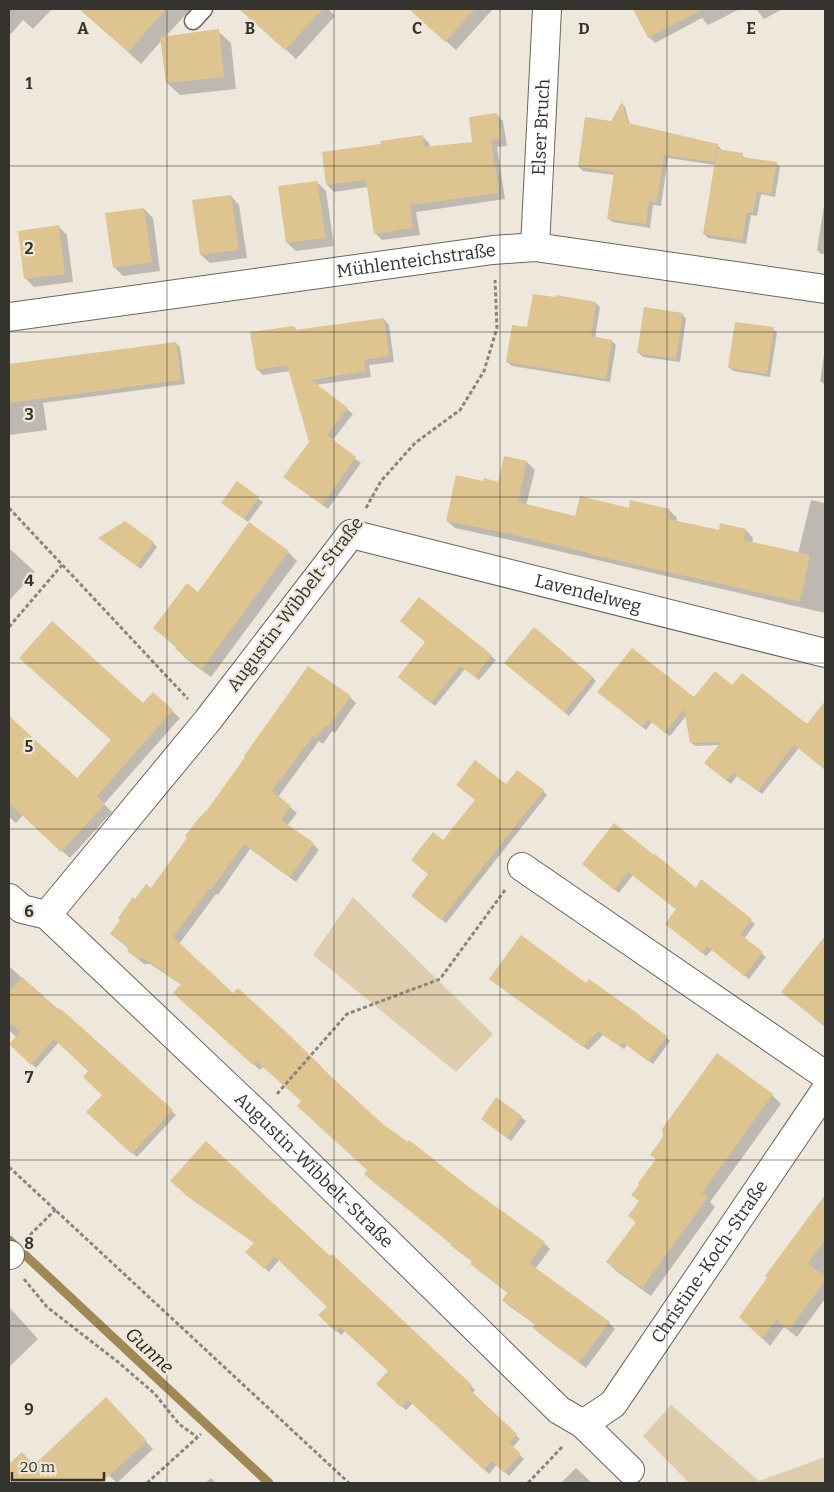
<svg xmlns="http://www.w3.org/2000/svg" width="834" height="1492" viewBox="0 0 834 1492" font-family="Bitter,serif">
<rect width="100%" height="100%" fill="#eee8dc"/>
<g fill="#decdaa">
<path d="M353,897L493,1034L456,1072L313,955Z"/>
<path d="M671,1405L759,1481L825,1457V1483H689L643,1436Z"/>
</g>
<g fill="#0003">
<path d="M9,9H52L33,29L23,20L11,34L9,32Z"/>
<path d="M81,9H189L190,10L164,38L218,31L231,43L236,89L180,95L167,83L162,40L141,64Z"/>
<path d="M250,9H328L335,16L296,59L246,13Z"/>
<path d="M410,9H493L456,50Z"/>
<path d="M634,9H740L708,25L702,18L655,43L649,37Z"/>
<path d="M756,9H783L764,19Z"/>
<path d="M622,104L625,107L630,125L717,145L721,149V151L742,155L746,159L776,163L780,167L775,197L761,194L757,216L751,215L746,244L708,238L704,234L716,165L668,158L661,206L653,205L650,228L612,222L608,218L615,175L583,171L579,167L612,122Z"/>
<path d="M496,114L503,121L507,146L497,147L505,199L416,212L420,235L382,240L375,233L368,187L334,192L327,185L382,146L422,136L429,143L430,148L474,143Z"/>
<path d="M317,182L326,191L334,246L296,251L287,243Z"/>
<path d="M231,196L239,205L247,258L210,263L201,255Z"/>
<path d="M825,199V254H821L817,250Z"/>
<path d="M144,209L153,218L160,271L123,276L114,267Z"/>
<path d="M58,226L67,235L73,282L34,287L26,279Z"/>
<path d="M596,303L600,307L595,338L612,341L616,345L610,382L512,366L507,362L529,329Z"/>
<path d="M682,314L686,319L680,362L643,357L639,353Z"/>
<path d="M384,319L389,325L394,362L369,365L371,377L316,385L353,414L332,441L361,463L328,509L291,482L310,442L290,371L263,375L257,369L294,327L298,331Z"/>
<path d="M773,329L777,333L770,377L733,371L729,367Z"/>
<path d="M176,343L180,347L185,384L43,403L47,430L9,435V366Z"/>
<path d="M825,348V385L820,381Z"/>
<path d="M527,462L535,470L526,506L576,517L630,509L669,510L677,518L676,522L720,531L746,530L753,538L752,543L798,554L811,500L825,503V613L519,542L455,528L447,521L484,482L499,483Z"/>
<path d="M237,483L263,502L248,522L227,507Z"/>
<path d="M250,524L288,552L297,561L211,677L185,658L177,648L154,628L199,594Z"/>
<path d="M104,542L153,543L157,547L141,569Z"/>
<path d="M9,548L35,572L9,601Z"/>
<path d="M419,599L496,660L479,680L465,669L435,706L403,681L427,642Z"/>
<path d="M510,667L592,677L596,681L569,716Z"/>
<path d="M733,687L807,726L825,703V769L799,748L762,794L737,776L731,784L709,767L720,745L695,746L691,742L686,716L670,736L652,722L646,730L598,692L694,699Z"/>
<path d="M350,697L356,703L335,733L332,731L323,744L319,741L278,797L297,813L287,826L313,844L319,850L296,882L250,849L218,895L216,894L179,944L233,994L326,1072L383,1126L544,1243L550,1249L535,1269L609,1323L615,1329L586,1368L540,1334L534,1328L536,1325L509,1306L503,1300L508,1293L478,1270L472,1264L473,1262L458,1251L452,1244L371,1180L365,1174L368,1170L303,1101L263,1067L260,1070L180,999L182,985L150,964H144L129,952L128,948L111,934L136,900L152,890Z"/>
<path d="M143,704L172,711L180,718L104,804L112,812L70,858L23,815L16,823L9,817V717L77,779Z"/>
<path d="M506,786L543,791L547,795L446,923L416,899L443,842Z"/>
<path d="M614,825L696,890L702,881L755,924L744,939L766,957L749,979L712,950L706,956L671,928L677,910L633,875L619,893L588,868Z"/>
<path d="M825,938V1027L783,992Z"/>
<path d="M9,966L58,1011L59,1009L176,1115L137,1157L88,1112L103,1095L90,1071L59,1042L36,1068L11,1044L17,1038L9,1030Z"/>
<path d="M495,983L586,984L666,1037L670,1041L653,1064L627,1045L624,1049L603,1035L588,1050Z"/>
<path d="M717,1055L772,1095L781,1104L710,1202L715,1207L651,1296L616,1271L608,1262L636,1223L630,1216L640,1202L633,1195L657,1160L652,1155Z"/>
<path d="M496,1099L526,1121L511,1141L482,1119Z"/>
<path d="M825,1196V1299L797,1337L784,1327L770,1346L740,1317L768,1278L766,1276Z"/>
<path d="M247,1252L330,1258L332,1255L475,1390L472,1394L520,1439L512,1448L524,1459L509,1476L497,1464L489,1474L413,1403L406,1410L381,1388L389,1371L345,1331L341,1335L320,1315L328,1307L279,1260L269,1272Z"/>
<path d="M9,1307L38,1339L9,1367Z"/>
<path d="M113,1407L153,1449L117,1483L104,1471L90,1483H9V1477L12,1474L9,1471V1466L22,1454L34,1467Z"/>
<path d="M576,1468L592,1483H561Z"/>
<path d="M211,1478L216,1483H205Z"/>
</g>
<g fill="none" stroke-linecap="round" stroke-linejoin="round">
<path stroke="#a08854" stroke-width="9" d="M9,1240L269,1483"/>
</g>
<g fill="#dec48e">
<path d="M79,9H166L128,52Z"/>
<path d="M239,9H323L285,50Z"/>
<path d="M409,9H475L445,42Z"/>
<path d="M633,9H703L648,38Z"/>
<path d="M219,29L224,77L166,83L160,37Z"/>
<path d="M622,102L628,123L718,144L714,162L664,155L657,202L649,201L646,224L607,219L614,172L578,167L585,117L611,121Z"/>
<path d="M497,113L501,139L491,140L499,193L410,205L413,228L374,234L366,180L326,185L322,152L381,144L380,141L423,135L424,147L472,142L469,117Z"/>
<path d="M717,149L743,153L742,157L777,162L771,194L757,191L753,213L747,212L742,240L703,234Z"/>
<path d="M317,181L326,238L286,243L278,186Z"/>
<path d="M231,195L239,250L200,255L192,200Z"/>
<path d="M144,208L152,262L113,268L105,213Z"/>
<path d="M59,225L65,274L24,279L18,231Z"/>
<path d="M533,294L555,297L556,295L596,302L591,336L612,340L606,379L506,362L512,325L527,327Z"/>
<path d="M644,307L683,313L676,359L637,353Z"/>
<path d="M384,318L389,356L364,360L366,371L311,380L348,408L327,435L356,457L322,505L283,477L309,442L287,365L256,370L250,332L294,326L295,330Z"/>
<path d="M735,322L774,327L767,374L728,368Z"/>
<path d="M176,342L181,380L9,403V364Z"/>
<path d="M504,456L527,461L518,502L575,516L580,496L629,508L630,500L670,509L668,519L719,530L720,523L746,529L744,540L810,555L800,602L589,554V553L511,534L446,521L456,475L483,481L484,478L498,482Z"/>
<path d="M237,481L259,497L244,519L221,503Z"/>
<path d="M125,521L154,542L137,566L98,538Z"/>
<path d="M249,522L289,551L202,669L175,649L177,647L153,628L187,583L198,592Z"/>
<path d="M419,597L492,655L475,677L460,666L431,703L398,677L425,642L400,621Z"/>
<path d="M52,621L143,703L153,692L173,710L97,796L105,804L61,852L9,803V716L77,778L111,740L19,658Z"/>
<path d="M534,627L593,677L564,712L504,663Z"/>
<path d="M632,648L694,697L685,708L715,671L732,685L742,673L807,724L825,701V770L794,745L758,791L733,773L726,780L704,763L721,742L690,743L684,709L665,733L648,719L642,727L597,692Z"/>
<path d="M308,666L351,696L328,727L325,726L316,738L313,736L272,791L291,806L281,820L314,843L290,877L244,844L211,890L209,889L173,937L233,993L238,988L284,1030L320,1065L328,1074L384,1125L408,1142L409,1140L470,1188L545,1242L529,1263L610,1322L579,1363L533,1328L535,1324L502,1300L508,1292L470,1264L472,1261L450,1245L451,1244L364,1174L367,1170L297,1106L301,1101L256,1061L253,1065L173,993L181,984L143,958H136L128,952L127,946L110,934L120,920L118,918L133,897L135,899L146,884L151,888L187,838L185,836L198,819L208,809L245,757L244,756Z"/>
<path d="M475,760L506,784L517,770L544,790L441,920L411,896L428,874L411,860L433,832L443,840L475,800L456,785Z"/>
<path d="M614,823L654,855L655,854L696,888L701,879L752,919L740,934L763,952L744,976L707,946L702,953L665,924L676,909L628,872L614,890L582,864Z"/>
<path d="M521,935L586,983L589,979L641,1016V1017L667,1036L648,1061L622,1042L620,1046L598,1031L583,1047L489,979Z"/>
<path d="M825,936V1026L781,992Z"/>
<path d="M22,977L58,1009L59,1008L69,1016L173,1110L132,1154L86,1112L102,1095L83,1077L88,1071L54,1039L31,1065L9,1044L20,1032L9,1021V992Z"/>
<path d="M717,1053L773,1094L702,1193L708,1197L642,1288L606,1262L636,1222L628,1216L639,1201L631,1195L639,1185L638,1183L656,1159L650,1155L663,1137L662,1129Z"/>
<path d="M496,1097L522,1116L507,1138L481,1119Z"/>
<path d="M206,1141L330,1256L332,1254L472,1385L469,1389L517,1434L509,1443L521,1454L504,1473L492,1461L484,1470L408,1400L401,1407L376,1384L388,1371L340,1327L336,1332L318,1315L327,1307L275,1257L264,1269L245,1252L254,1243L188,1197L170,1181Z"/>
<path d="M825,1195V1239L808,1264L825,1276V1281L789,1330L776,1320L762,1339L739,1317L767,1278L765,1276Z"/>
<path d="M106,1397L147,1441L101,1483H9V1464L22,1452L34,1465Z"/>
</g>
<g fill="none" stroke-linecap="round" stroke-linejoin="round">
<defs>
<path id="lane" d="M193,21L204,9"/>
<g id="street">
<path id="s1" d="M535,247L547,9"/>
<path id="s2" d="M9,317L493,250L535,247L825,289"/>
<path d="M522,867L825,1075"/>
<path id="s3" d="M9,898L22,909L47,915L258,1115L559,1410L583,1424L630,1470"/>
<path id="s4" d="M47,915L208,720L351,534L825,653"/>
<path d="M9,1255H10"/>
<path id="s5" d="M583,1424L613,1404L825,1091"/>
</g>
</defs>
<use href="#lane" stroke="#6b665b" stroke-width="19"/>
<use href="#street" stroke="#6b665b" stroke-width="30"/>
<g stroke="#8a867e" stroke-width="3" stroke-dasharray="4 2.5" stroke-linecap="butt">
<path d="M9,508L188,699"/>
<path d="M366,508L381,481L415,443L460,410L484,371L497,328L495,280"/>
<path d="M9,627L62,565"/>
<path d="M277,1094L347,1014L440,979L505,890"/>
<path d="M9,1167L349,1483"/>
<path d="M30,1235L56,1209"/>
<path d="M24,1279L47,1307L118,1362L155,1394L179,1424L197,1437"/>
<path d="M147,1483L201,1434"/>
<path d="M528,1483L562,1447"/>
</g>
<use href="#lane" stroke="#fff" stroke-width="16"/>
<use href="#street" stroke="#fff" stroke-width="28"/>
</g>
<path fill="none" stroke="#35332e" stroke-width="1" stroke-opacity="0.55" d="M167,9V1483M334,9V1483M500,9V1483M667,9V1483M9,166H825M9,332H825M9,497H825M9,663H825M9,829H825M9,995H825M9,1160H825M9,1326H825"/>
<g text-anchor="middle" stroke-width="4.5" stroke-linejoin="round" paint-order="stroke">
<g font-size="18" fill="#35332e" stroke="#eee8dc">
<text dy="6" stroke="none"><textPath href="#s1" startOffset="120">Elser Bruch</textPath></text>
<text dy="6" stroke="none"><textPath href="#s2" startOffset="411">Mühlenteichstraße</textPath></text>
<text dy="6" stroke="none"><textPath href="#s4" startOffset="732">Lavendelweg</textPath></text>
<text transform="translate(295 604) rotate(-53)" y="6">Augustin-Wibbelt-Straße</text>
<text dy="6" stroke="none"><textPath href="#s3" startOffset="412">Augustin-Wibbelt-Straße</textPath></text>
<text dy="6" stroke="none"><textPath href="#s5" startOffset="208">Christine-Koch-Straße</textPath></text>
</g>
<g font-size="19" font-style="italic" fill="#33280f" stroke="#eee8dc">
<text transform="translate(150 1350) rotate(43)" y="7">Gunne</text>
</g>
</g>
<g font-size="16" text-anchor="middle" font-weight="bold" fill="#35332e" stroke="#eee8dc" stroke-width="4.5" stroke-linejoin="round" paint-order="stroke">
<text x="83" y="34">A</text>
<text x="250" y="34">B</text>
<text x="417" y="34">C</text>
<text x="584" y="34">D</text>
<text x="751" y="34">E</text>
<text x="29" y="89">1</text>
<text x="29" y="254">2</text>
<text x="29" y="420">3</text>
<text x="29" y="586">4</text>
<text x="29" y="752">5</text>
<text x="29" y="917">6</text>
<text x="29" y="1083">7</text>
<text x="29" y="1249">8</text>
<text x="29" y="1415">9</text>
</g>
<rect width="834" height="1492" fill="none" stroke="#35332e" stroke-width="20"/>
<path d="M12 1472v8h92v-8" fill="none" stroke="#35332e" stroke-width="2.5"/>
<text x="20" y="1472" font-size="15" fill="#35332e" stroke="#eee8dc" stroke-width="4" paint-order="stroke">20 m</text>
</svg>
